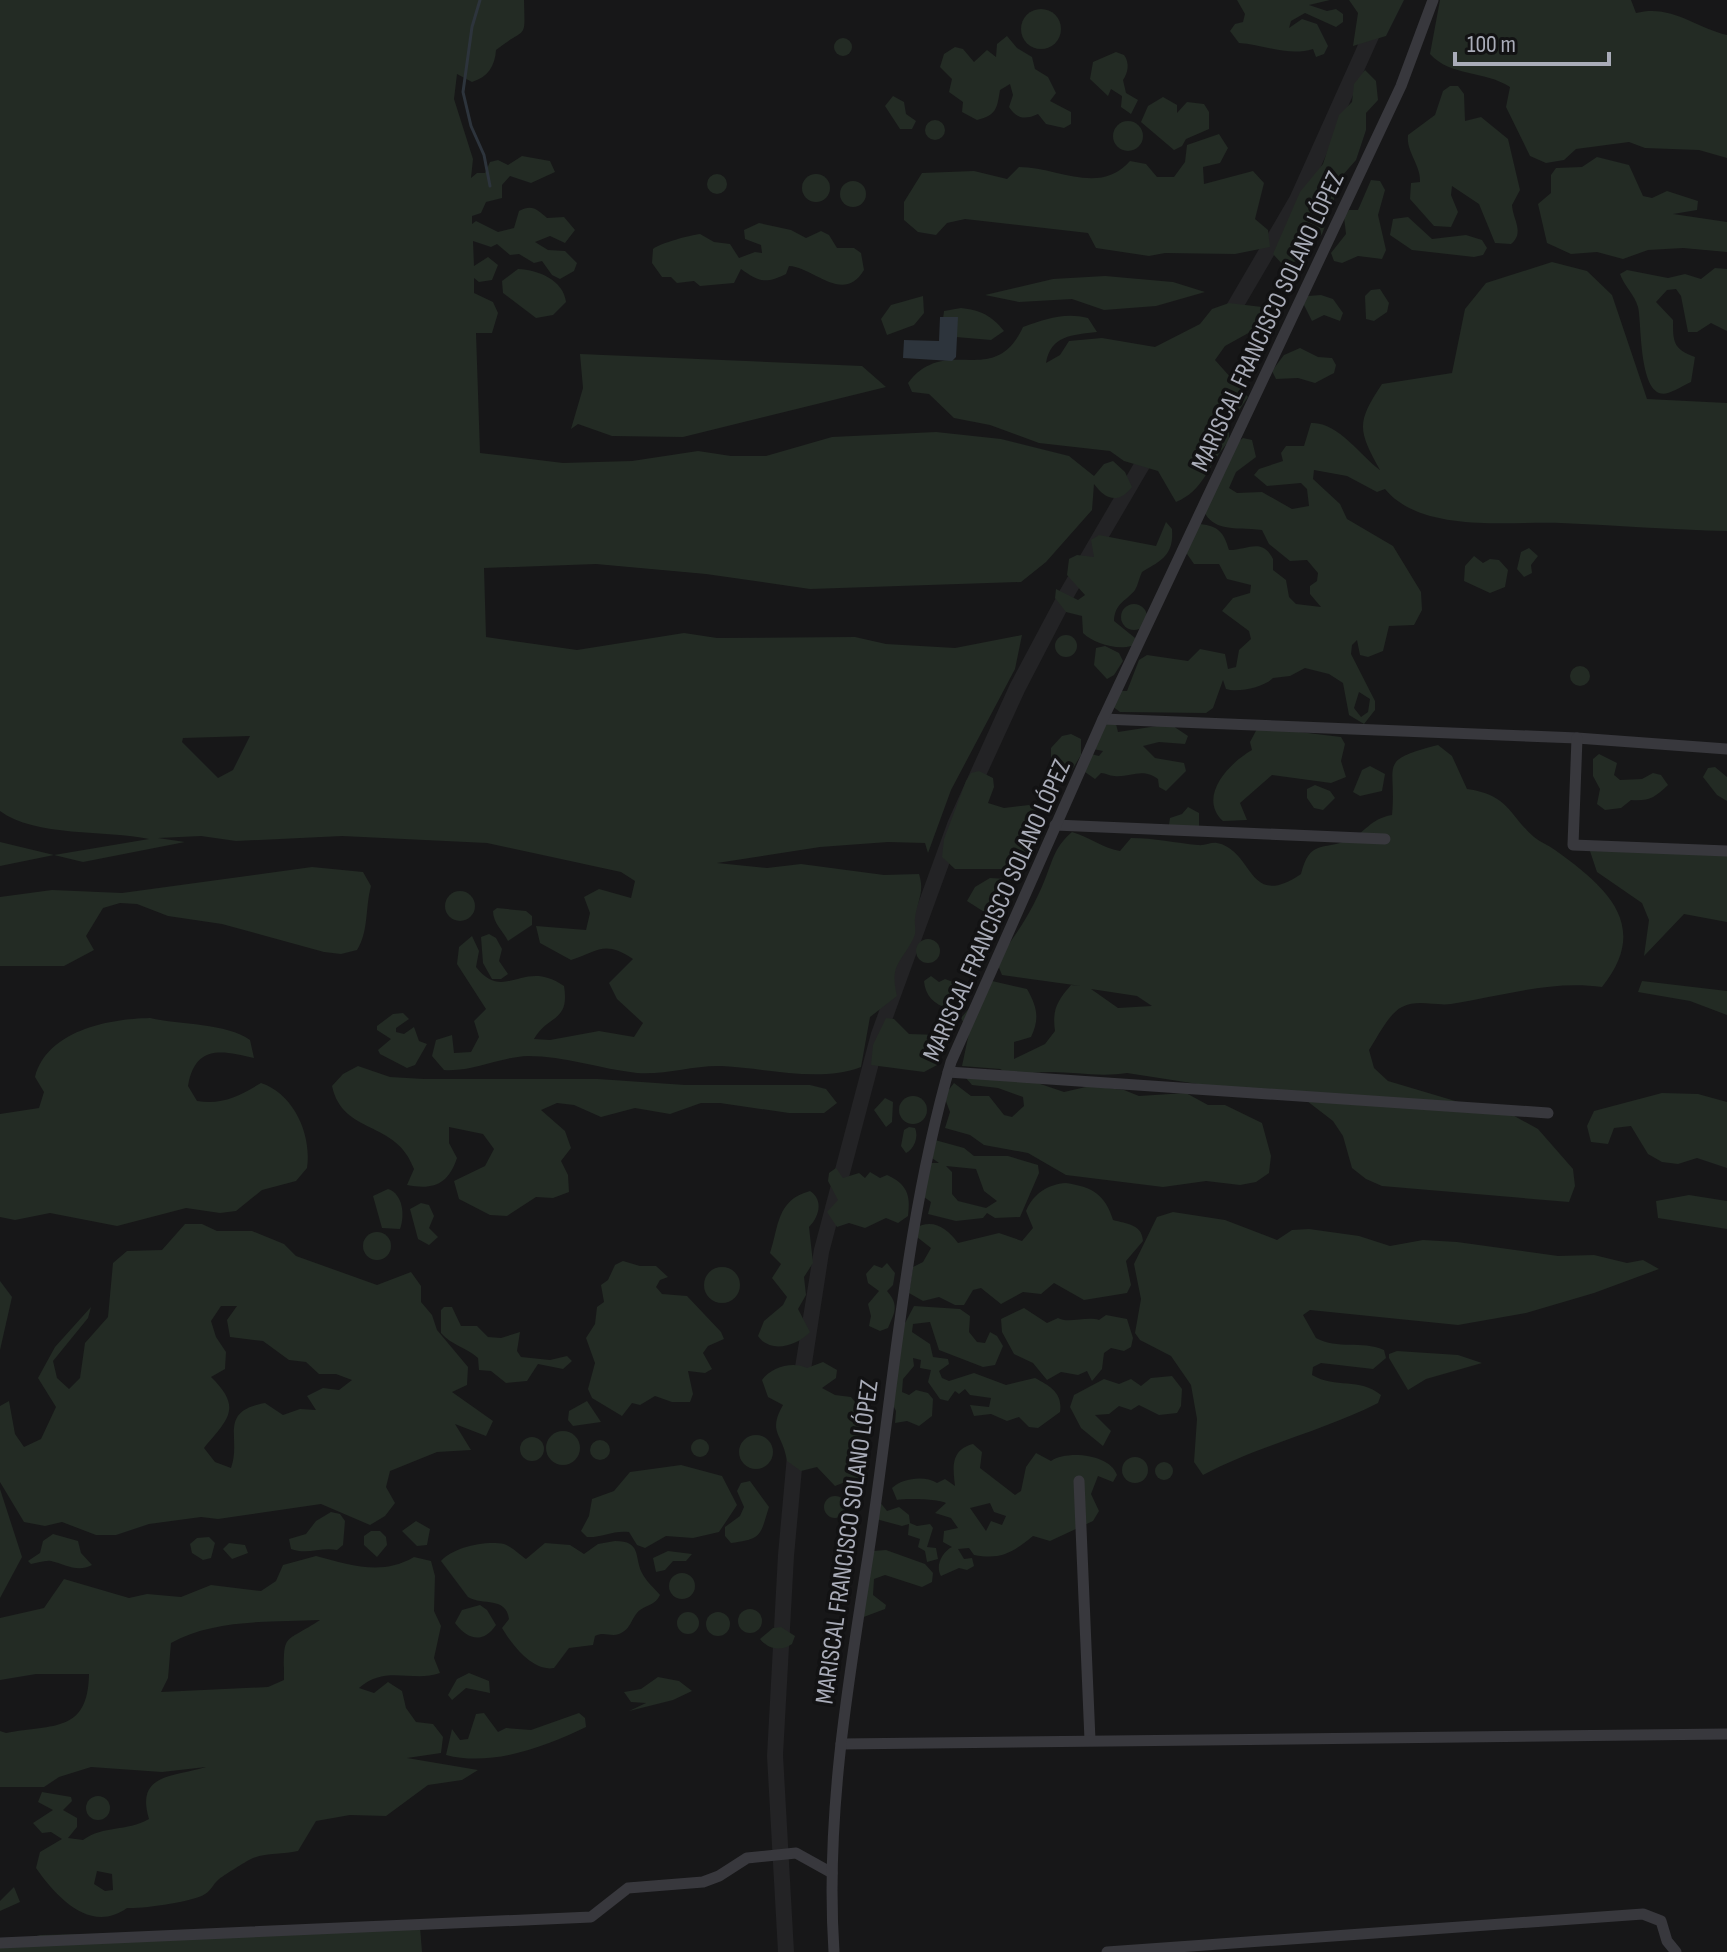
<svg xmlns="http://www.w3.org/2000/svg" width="1727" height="1952" viewBox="0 0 1727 1952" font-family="'Sofia Sans Condensed',sans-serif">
<rect width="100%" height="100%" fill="#171718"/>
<path fill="#232325" d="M1378,0H1396L1304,204L1075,595L1025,691L963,826L886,1037L829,1253L811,1370L794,1556L783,1755L794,1952H778L767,1756L778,1555L795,1367L814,1249L871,1033L948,821L1010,684L1060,590L1290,196Z"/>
<g fill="#232b24" fill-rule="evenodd">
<path d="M0,0H524C525,43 527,25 496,50C495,66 488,77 472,82L457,74L454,99L473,159L471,178L477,173H485L490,162L498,160L508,165L522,156L550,161L555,172L531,183L510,176L502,185V198L486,202L481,213L472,216V224L476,221L498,232L514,228L519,211C532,204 537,209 547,218L564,217L575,230L565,243L550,236L535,242L548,250L565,251L577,263L574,271L560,279L552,275L542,261L534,263L519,254L510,255L497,244L491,247L473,241L474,266L488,257L498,265L492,280L479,282L474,278V293L493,302L498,313L492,333H476L480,453L563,463L632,461L698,451L731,456H766L832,437L936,432L1001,439L1069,456L1094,476L1104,464L1113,461L1125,472L1132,487C1118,505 1105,499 1094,484L1092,510L1046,562L1021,582L810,589L706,574L596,564L484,568L486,637L577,650L684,633L717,638L855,637L886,644L955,648L1022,635L1015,669L951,790L928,853L925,843L888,842L820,847L717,863L767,868L801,864L884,875L919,874C925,892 917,902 915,918C914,925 917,931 914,937C902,963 889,963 897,996L870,1017L861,1067C819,1083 766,1068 722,1066C693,1065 667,1075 637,1073C601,1069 564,1056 528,1056C499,1057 473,1072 444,1070L432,1056L436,1040L452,1035L454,1053L471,1052L479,1037L474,1021L486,1009L457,964L459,947L472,936L479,951L476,967C505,1004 523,957 564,986C570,1023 548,1014 534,1039L550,1040L599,1031L634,1037L643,1023L617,999L609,983L633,959C604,940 599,951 571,960L540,943L536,926L586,930L590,913L584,897L599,889L631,898L635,881L621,872L487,843L342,836L236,841L201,836L158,838L185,842L83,862L54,855L0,866V842L54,855L149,839C107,830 34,837 0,811ZM250,736L233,770L218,778L182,742L183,738Z"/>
<path d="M1237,0H1330L1309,5L1327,11L1336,9L1343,14V22L1336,27L1305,13L1291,21L1289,28L1302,19L1317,24L1328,46L1324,54L1316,57L1313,49C1288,57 1262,44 1239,43L1230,31L1235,24L1243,22L1245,14Z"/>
<path d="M1349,0H1404L1386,36L1353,46L1358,13Z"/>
<path d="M1440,0H1631L1636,13C1671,4 1694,27 1727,35V158L1699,150L1645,148L1629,142L1576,149L1564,160L1546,163L1530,156L1506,107L1510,87C1484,70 1451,77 1430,54Z"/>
<circle cx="1041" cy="29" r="20"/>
<path d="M1007,36L1017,48L1032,57L1035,69L1048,77L1056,93L1050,101L1071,112V124L1064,128L1046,124L1038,114C1025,120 1017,119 1009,107L1013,95L1010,84L1000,90C997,108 997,115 977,120L962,112L963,102L949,92L952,79L940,67L944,54L955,47L963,49L974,62L987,50L996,57L997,44Z"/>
<circle cx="843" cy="47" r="9"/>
<path d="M1116,52L1124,55C1130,63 1128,73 1123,80L1126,93L1138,100L1131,114L1121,107L1122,96L1111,89L1108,96L1090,79L1093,62Z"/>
<path d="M1365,70L1376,81L1378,100L1366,113V130L1356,160L1334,185V202L1322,234L1301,259L1284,266L1273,254L1300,192L1323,164L1339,115L1352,102L1354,84Z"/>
<path d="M1450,86H1458L1464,94L1465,121L1481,117L1508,139L1520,190L1512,205C1513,220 1525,233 1511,244L1495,243L1479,204L1452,186L1451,195L1458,212L1451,227L1434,226L1410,199L1411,183L1420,182C1421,165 1406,152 1408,135L1435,115L1443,91Z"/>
<path d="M893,96L904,102L906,114L916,121L912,129H900L885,106Z"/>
<path d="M1163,97L1177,105V113L1187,102L1204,104L1209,112V129L1186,139L1182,146L1174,150L1141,122L1148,106Z"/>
<circle cx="935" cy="130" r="10"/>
<circle cx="1128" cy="136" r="15"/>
<path d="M1219,134L1228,148L1220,163L1203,167L1204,184L1253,171L1264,183L1255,219L1268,230L1270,247L1235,254L1165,253L1149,256L1096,248L1088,233L965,219L947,223L936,235L918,232L904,220V202L922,173L974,171L1007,179L1019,167C1058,167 1099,196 1130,161L1146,164L1157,177H1174L1185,162L1187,145Z"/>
<path d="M1597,157L1629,165L1643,196L1652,198L1667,191L1698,201L1697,210L1673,214L1727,222V252L1683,248L1648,250L1623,259L1597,252L1571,254L1547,243L1538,204L1551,193V175L1556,168L1582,167Z"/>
<circle cx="717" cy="184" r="10"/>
<circle cx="816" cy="188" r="14"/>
<path d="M1371,180L1380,181L1385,190L1378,215L1386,250L1382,259L1358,256L1342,263L1334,261L1331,253L1346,234L1344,217L1349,210H1358Z"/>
<circle cx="853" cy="194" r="13"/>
<path d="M1408,217L1432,239L1466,235L1482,240L1487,248L1483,255L1474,257L1412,250L1390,235L1393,219Z"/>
<path d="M759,223L791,230L806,238L821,231L829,235L837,248H854L861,253L864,270C843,305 814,267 789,266L786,274C766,284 759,282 741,269L734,283L700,286L694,281L677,283L671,277H662L652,263L653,249C660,243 691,235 700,234L714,242L730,244L739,258L755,252L762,253L761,245L745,239L744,230Z"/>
<path d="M1552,262L1587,271L1612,295L1647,399L1727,403V531C1672,530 1616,525 1561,523C1510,521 1422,534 1385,489L1377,492L1347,476L1314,470L1313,479L1340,504L1347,519L1393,546L1421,592L1422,610L1414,625L1389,626L1383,651L1368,657L1360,655L1357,640L1352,645L1351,654L1375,701V710L1364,724L1349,715L1343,683L1329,674L1305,668L1290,676L1273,678C1264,687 1238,693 1226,689L1223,680L1213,708L1206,713L1120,712L1112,706L1119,691H1127L1139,660L1147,655L1188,661L1200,649L1225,654L1228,669L1236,667L1239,650L1251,639L1249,631L1222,611L1233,598L1250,593L1251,585L1227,579L1219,564H1194L1185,551L1200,524C1219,526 1224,533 1229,550C1248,550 1262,537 1273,559V570L1286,580L1289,597L1296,604L1321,607L1310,594V586L1317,581L1318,573L1307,560L1290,561L1269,544L1262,530C1249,528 1230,530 1218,525C1181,508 1224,461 1237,443L1243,438L1252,440L1256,457L1236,472L1229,488L1237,493L1262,492L1292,509L1309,506L1307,489L1301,483L1267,486L1254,475L1259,469L1283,461L1281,453L1286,446H1304L1311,423C1337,421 1361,456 1380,470C1358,430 1356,423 1382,384L1452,373L1465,309L1486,283ZM1359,692L1370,699L1368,712L1361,717L1354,708Z"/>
<path d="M1715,268L1727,269V331L1711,323L1697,332H1688L1681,296L1676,289L1667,290L1656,302L1673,320C1673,342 1673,349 1695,357L1691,382C1684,385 1675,391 1668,393C1638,402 1642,322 1638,307C1635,295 1624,286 1620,274L1627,270L1668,278L1685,274L1701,279Z"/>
<path d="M518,269C539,270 563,280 566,302L553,315L536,318L503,293L502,281Z"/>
<path d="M1105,276L1173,282L1205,292L1156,306L1104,310L1072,299L1019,302L985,295L1053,279Z"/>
<path d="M1380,289L1389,303L1387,312L1374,321L1366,319L1365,296L1371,290Z"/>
<path d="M1321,295L1333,299L1343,313L1340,321L1324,315L1312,321L1302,301L1308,296Z"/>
<path d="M923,296L924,313L914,325L887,335L881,319L891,305Z"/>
<path d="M1229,303L1262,307L1270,321L1225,346L1215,360L1248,397L1229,425V441C1209,463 1204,491 1176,502L1158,471L1124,461L1110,451L1039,443L990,425L954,418L929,394L912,392L908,383C946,333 994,390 1023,327C1046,319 1064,312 1088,318L1097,332C1072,335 1051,335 1046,363L1060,355L1069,341L1102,338L1155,347L1200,324L1212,309Z"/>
<path d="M961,308C980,310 991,315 1004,331L991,340L956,337L942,327L944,311Z"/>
<path d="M1300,348L1318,357L1332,358L1336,365L1334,373L1315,383L1298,378L1276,379L1272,371L1284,355Z"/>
<path d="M580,354L862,366L886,387L683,437L612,436L578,424L571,429L583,388Z"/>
<path d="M1166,522L1172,529C1174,555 1162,560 1142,572C1139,578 1138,585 1135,590C1125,602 1115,603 1114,621L1140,642C1125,653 1095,645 1083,633L1082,616L1066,612L1055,598L1056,589L1078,600L1085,595L1067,575L1069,559L1077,555L1094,557L1091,540L1099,535L1156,546Z"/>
<path d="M1529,548L1538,556L1531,565L1532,573L1524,577L1517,569L1521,552Z"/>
<path d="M1474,556L1483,563L1490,559L1499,560L1508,570L1505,587L1490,593L1464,581L1465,566Z"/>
<circle cx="1134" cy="617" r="13"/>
<circle cx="1066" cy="646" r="11"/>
<path d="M1105,646L1119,653L1123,661L1114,675L1107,679L1094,665L1096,648Z"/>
<circle cx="1580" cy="676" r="10"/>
<path d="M1104,721L1116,724L1118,732L1170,724L1188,736L1185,744L1159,742L1143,746L1155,758L1184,763L1186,771L1166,791L1159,787L1158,779C1142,767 1130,778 1114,776C1109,776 1106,773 1101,773L1095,779L1085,772L1091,754L1099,756L1103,751L1093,749Z"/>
<path d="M1258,727L1341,737L1345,744L1341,761L1346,777L1331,783L1272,775L1240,803L1247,820L1223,821C1197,797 1229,763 1252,750L1250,742Z"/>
<path d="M1071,734L1081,739V755L1072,770L1060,773L1051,762V748L1062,736Z"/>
<path d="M1438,745L1452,756L1467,789C1509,795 1508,814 1534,837C1540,842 1548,845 1555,850C1605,886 1652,925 1602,987C1551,980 1501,996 1451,1004C1434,1006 1418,999 1402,1007C1389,1013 1377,1038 1369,1050L1374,1068L1388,1081L1472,1106L1507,1112L1538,1129L1573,1169L1575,1186L1569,1202L1382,1186L1366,1179L1352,1168L1343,1136L1333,1121L1307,1101L1127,1073C1089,1079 1056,1066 1017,1076L1064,1092L1090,1086L1124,1090L1139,1096L1186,1093L1208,1105H1225L1262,1123L1271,1156L1269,1173L1256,1182L1240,1185L1206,1181L1163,1187L1066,1175L1028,1153L984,1145L970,1135L945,1128L950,1112L944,1096L954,1083L971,1096H989L1004,1115L1012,1117L1024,1106L1023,1097L998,1088L972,1085L966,1078L1013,1076L1000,1069L962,1066L969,1033L961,1018L992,981L1027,989C1037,1007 1040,1018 1031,1037L1014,1042V1059L1045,1044L1055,1031C1052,1010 1057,1001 1071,985L1081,986L1002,975L996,960C1017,936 1036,904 1047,874C1054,856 1056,846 1072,832C1090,837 1102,848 1120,851L1131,838C1154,838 1176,843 1198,845C1204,846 1211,842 1217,843C1254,850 1247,911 1301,874C1310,839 1322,851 1348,840C1366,833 1369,819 1392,815C1397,763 1376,761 1438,745ZM1091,989L1137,996L1152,1006L1118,1008Z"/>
<path d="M1599,754L1617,763L1614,775L1620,780L1642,779L1653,773L1661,775L1668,785C1654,798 1650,801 1631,800L1621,808L1605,810L1597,804L1600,789L1593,776V759Z"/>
<path d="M1370,766L1385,774L1382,791L1360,796L1353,792L1362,770Z"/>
<path d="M1715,767L1727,777V801L1717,795L1703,777L1708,768Z"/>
<path d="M979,771L993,778L994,787L988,803L1004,808L1029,805L1041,815L1037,841L1020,869H955L942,857L944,839L966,781L971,773Z"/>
<path d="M1315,785L1330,791L1335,798L1323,810L1314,808L1307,798V789Z"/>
<path d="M1188,807L1199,813V830L1169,825L1170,818L1182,814Z"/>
<path d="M1590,851L1727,852V922L1684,914L1644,956L1649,920L1642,903L1597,872Z"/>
<path d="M312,867L363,872L371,886C365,908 369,931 357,950L341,954L324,952L222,924L168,916L137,904L120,903L103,908L86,936L94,950L64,966H0V897L52,890L122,893Z"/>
<path d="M990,878L1007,879L1014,884L1012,902L1000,914L989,915L967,901L975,887Z"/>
<circle cx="460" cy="906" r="15"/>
<path d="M497,908L526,911L532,916V925L508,941C503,931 493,923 493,911Z"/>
<path d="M489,934L496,938L502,949L499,961L508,974L501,979H492L483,963L481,937Z"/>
<circle cx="928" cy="951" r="12"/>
<path d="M931,976L939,982L945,979L953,982V1002L948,1008C934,1005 925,995 924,981Z"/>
<path d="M1642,981L1727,991V1015L1690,1001L1638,992Z"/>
<path d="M403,1013L409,1019L396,1028V1032L404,1034L414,1027L419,1041L427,1044L415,1065L407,1068L380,1054L378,1050L391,1039L377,1030V1026L393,1014Z"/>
<path d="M150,1018C180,1025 227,1023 250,1040L254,1058C221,1050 195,1045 188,1086L197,1101C223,1105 239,1096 261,1083C294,1094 312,1135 307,1168L296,1181L262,1190L236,1211L220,1213L186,1208L117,1226L50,1213L15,1220L0,1217V1114L39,1108L44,1092L35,1077C47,1031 107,1019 150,1018Z"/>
<path d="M886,1018L894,1019L909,1034L938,1035L943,1047L939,1064L924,1072L871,1065L873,1045Z"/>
<path d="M358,1066L390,1077L424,1079H598L685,1085H810L826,1089L837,1103L824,1113H789L720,1103H701L670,1114L635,1108L601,1117L574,1105L557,1103L541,1110L565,1131L571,1148L561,1161L568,1175L569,1192L553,1198L536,1197L507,1216L490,1215L459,1199L454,1181L485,1166L494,1149L483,1134L449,1127V1143L457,1158C448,1185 433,1190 407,1185L414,1169C396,1119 343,1136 332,1086L343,1074Z"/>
<path d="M1662,1093L1698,1094L1727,1102V1168L1697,1158L1678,1164L1662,1162L1648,1154L1631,1126L1614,1128L1608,1144L1591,1142L1587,1126L1594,1111Z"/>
<circle cx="913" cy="1110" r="14"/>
<path d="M885,1098L893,1102L892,1122L886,1127L874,1110Z"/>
<path d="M909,1127L915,1128C919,1137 914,1149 906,1153L901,1146L904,1130Z"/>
<path d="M935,1140L964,1148L974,1156H1008L1038,1165L1039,1173L1020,1217L995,1218L987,1213L983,1218L956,1221L928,1214L931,1202L924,1197L929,1163H939L932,1158ZM946,1166L976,1169L984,1191L997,1201L986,1208L958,1201L952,1194V1172Z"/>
<path d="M836,1168L843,1178L859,1173L865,1178L870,1172L880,1178L887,1175C907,1184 911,1195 908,1216L898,1223L886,1218L865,1228L849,1223L837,1227L827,1212L838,1200L828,1181L829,1173Z"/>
<path d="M1066,1183C1092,1187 1105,1194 1113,1220C1127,1224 1142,1224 1143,1241L1126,1261L1131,1285L1127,1293L1084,1300L1054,1283L1041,1294L1023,1292L1001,1304L981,1288L973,1290L964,1305H955L939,1297L923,1301L909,1293L913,1267L923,1262L931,1248L917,1237L915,1228C933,1218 947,1228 958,1243L999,1233L1022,1241L1033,1228L1026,1211C1033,1194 1048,1184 1066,1183Z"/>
<path d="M388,1189C403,1194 405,1215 400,1229L382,1228L373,1196Z"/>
<path d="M810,1191C824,1200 819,1217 809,1227L813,1263L804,1277L806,1295L798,1309L810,1332C797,1346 770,1354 758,1336L764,1321L783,1305L787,1297L772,1278L781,1264L770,1253C779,1227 776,1200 810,1191Z"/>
<path d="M1689,1195L1727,1201V1229L1658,1218L1656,1201Z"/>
<path d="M421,1203L429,1205L434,1216L429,1228L438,1237L429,1245L418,1239L410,1209Z"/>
<path d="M1173,1212L1225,1220L1277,1240L1292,1230L1309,1229L1359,1236L1390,1246L1423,1240L1457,1242L1558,1256L1594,1255L1627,1263L1643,1260L1659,1269L1594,1293L1526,1313L1458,1325L1310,1310L1303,1315L1316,1338C1338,1350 1361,1340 1384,1350L1386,1358L1373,1369L1321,1363L1313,1367L1312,1375C1336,1389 1359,1377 1381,1395L1378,1403C1321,1432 1259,1445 1203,1475L1194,1462L1197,1419L1191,1385L1171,1356L1140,1340L1135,1333L1141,1299L1134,1264L1157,1217Z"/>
<path d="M185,1224H202L217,1231H252L284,1244L296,1256L377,1285L411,1272L421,1286V1302L432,1315L437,1330L468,1367L467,1385L452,1392L493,1421L486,1436L455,1424L471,1450L437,1452L390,1471L386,1487L395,1503L385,1516L370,1525L321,1504L218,1519L201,1517L149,1524L116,1535H96L62,1522L45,1526L24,1522L0,1482V1406L9,1401L15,1434L24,1447L41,1439L56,1407L38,1378L55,1347L91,1307L88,1318L53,1361L57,1378L69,1389L80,1378L85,1343L108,1317L113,1263L127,1251L162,1250ZM221,1306H237L227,1320L230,1337L263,1341L289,1360L306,1362L319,1374H336L352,1380L339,1390L323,1388L307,1396L316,1410L300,1409L283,1415L265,1403C217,1412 242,1438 231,1468L215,1462L204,1448C228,1419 243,1408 211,1377L225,1369L226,1352L216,1337L211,1321Z"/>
<circle cx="377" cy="1246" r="14"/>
<path d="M623,1261L640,1266H656L668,1277L660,1280L656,1287L662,1294L687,1296L721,1332L724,1339L708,1346L703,1353L712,1369L705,1373L688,1371L693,1394L690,1402H672L655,1396L640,1405L632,1403L622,1416L592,1398L588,1389L595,1363L586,1338L595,1324L597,1307L604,1302L601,1285L608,1280L615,1265Z"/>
<path d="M887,1263L895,1273L893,1285L887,1291C900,1306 894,1313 888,1328L880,1331L869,1326L871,1316L868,1304L879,1291L868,1283L866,1274L874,1265L882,1268Z"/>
<circle cx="722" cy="1285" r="18"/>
<path d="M0,1281L12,1297L0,1350Z"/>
<path d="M914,1306L960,1309L970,1316L969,1332L977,1342L985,1343L990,1332L997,1336L1003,1346L995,1365L983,1367L939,1350L930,1322L913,1324L912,1332L930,1344L933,1357L948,1359L949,1364L939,1371L942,1378L949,1381L974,1373L1006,1385L1035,1378C1050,1386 1063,1393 1060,1412L1038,1428L1029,1427L1019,1417L1007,1421L991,1414L974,1416L970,1405L989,1407L991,1398L970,1395L965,1389L959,1394L955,1391L948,1401L940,1399L928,1382L931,1370L920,1368L921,1360L913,1358L914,1366L903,1379L902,1392L909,1395L916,1390L928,1393L933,1399L932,1416L919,1426L907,1421L895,1423L896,1411L892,1403L904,1325Z"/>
<path d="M444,1307H452L461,1326H477L488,1337L501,1338L520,1332L517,1351L521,1357L550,1360L567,1356L572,1361L563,1369L538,1364L527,1381L506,1383L491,1371L479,1370L478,1358C466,1347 451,1345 441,1333V1310Z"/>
<path d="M1024,1308L1047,1323L1058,1318C1068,1324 1086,1316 1099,1320L1106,1315L1127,1319L1133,1338L1131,1347L1124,1351L1111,1348L1104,1353L1102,1369L1092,1381L1087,1371L1078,1375L1061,1372L1047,1380L1033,1363L1014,1354L1002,1332L1001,1319Z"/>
<path d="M1397,1351L1458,1355L1482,1363L1426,1379L1408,1390L1389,1358V1354Z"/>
<path d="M823,1362L837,1370L836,1378L822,1388L835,1395L851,1397L867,1417L866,1425L857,1428L870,1457L859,1480H850L835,1486L817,1467L801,1471L787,1461C783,1433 767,1433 783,1405L768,1397L762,1380C771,1367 793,1361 807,1368Z"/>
<path d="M1172,1376L1182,1389L1181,1406L1177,1413L1159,1415L1139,1405L1131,1410L1119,1406L1109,1414L1095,1415L1111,1431L1103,1446L1081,1428L1070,1407L1074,1395L1104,1379L1119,1384L1131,1379L1141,1386L1151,1378Z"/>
<path d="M587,1401L601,1422L573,1426L568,1420L569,1411Z"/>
<circle cx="563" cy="1448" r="17"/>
<circle cx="756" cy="1452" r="17"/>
<circle cx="532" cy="1449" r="12"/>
<circle cx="700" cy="1448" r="9"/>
<circle cx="600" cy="1450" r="10"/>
<path d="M973,1444L982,1452L980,1468L1015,1495L1021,1491L1026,1467L1036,1453L1051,1461C1067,1450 1110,1454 1117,1475L1113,1482L1098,1476L1091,1494L1099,1511L1093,1521L1050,1541L1033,1536C1012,1553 1001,1560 974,1555L969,1548L958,1549L964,1559L972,1558L974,1566L967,1570L959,1568L941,1576C935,1566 942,1552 952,1547L943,1542L944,1531L958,1528L951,1518L935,1513L946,1503C940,1499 903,1498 897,1500L892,1488C902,1478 925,1475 937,1483L945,1479L955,1486C953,1468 950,1450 973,1444ZM990,1503L994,1512L1006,1516L1002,1525L991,1521L986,1531L970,1508Z"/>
<circle cx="1135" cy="1470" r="13"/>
<circle cx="1164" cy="1471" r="9"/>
<path d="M681,1465L722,1476L737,1505L719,1532L693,1538L666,1536L645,1548L637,1545L629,1532C613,1530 601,1538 587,1537L581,1531L589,1516L592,1499L614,1491L630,1472Z"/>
<path d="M750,1481L769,1507C760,1535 763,1539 731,1543L725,1536V1527L740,1516L744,1507L737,1491L741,1483Z"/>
<path d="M0,1489L22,1557L0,1598Z"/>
<circle cx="835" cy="1507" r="11"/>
<path d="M879,1501L887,1511L899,1507L909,1515L910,1523L917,1526L930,1524L933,1528L927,1547L936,1548L938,1559L927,1562L925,1551L918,1547L920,1539L908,1535L909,1524L902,1526L876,1519Z"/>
<path d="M331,1512L340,1514L345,1521L343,1545L337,1550C321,1547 307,1555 291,1549L289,1539L306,1534L316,1521Z"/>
<path d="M416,1521L430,1529L427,1545L417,1546L402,1531Z"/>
<path d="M371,1531H380L386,1537L387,1545L377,1557L364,1545V1536Z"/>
<path d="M53,1534L78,1541L81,1553L92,1565C77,1573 65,1564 51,1561C45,1560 38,1563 31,1564L28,1561L40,1553L43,1541Z"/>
<path d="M209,1537L215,1543L211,1558L203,1560L192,1553L190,1544L197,1538Z"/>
<path d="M615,1541C642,1541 634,1557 642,1573C646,1581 654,1588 660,1595C655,1605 649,1604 640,1610C631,1617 632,1629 619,1634C610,1637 604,1631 595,1636L593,1645L569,1648L554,1668C533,1672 512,1645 502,1628L509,1619C506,1596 483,1606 468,1597L441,1561C453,1547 486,1540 504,1544C511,1546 520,1555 526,1559L545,1543L570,1545L584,1554L598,1544Z"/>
<path d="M229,1543L245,1545L248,1553L232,1559L223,1549Z"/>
<path d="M886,1550L925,1564L933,1573L932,1582L922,1587L885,1575L874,1579L873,1595L886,1605L885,1609L861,1618L873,1551Z"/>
<path d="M668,1551L692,1554L686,1561H673L665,1570L656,1572L653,1558Z"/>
<path d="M316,1556C350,1565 382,1576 414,1557L431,1561L435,1576L434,1611L441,1626L434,1658L440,1673C412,1683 386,1664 359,1688L374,1693L388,1682L402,1691L406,1708L416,1722L433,1724L443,1737L441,1753L407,1758L478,1770L462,1780L428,1785L386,1816L350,1815L316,1821L298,1851C282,1855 264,1852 249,1860C242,1864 224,1875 218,1880C213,1884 211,1891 205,1894C194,1902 141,1909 127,1908C91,1934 57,1898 36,1868L40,1852L62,1839L51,1832L42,1833L33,1823L53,1810L38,1802L42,1792L71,1797L72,1801L63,1810L77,1818V1827L68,1838L83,1840C104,1825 126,1832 149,1819C135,1773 174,1777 206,1767L162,1772L91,1767L59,1777L44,1787H0V1731L6,1733C54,1724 88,1733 89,1674H36L0,1680V1618L44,1608L64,1579L129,1598L147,1594L181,1597L211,1585L261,1591L276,1581L283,1565ZM320,1620C282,1645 284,1631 284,1680L268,1687L161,1692L168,1678L171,1643C213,1619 272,1622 320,1620ZM97,1871L112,1874L113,1890L105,1891L94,1884Z"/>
<circle cx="682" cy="1586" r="13"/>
<path d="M480,1605L487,1610L496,1625C483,1644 468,1640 455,1623L462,1610Z"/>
<circle cx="750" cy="1621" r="12"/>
<circle cx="688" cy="1623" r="11"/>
<circle cx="718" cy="1624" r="12"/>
<path d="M781,1627L795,1636L792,1644C781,1652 768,1649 760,1639L773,1628Z"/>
<path d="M469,1673L489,1681L490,1693L466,1688L452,1700L448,1695L457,1679Z"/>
<path d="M658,1677L679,1681L692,1691L673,1700L629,1711L646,1703L631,1702L624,1692L641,1689Z"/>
<path d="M484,1713L498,1732L506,1728L531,1730L579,1713L585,1718L586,1727C544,1747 492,1767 446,1755L452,1729L460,1740L468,1739L476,1714Z"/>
<circle cx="98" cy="1808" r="12"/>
<path d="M14,1887L20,1902L0,1911V1901Z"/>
<path d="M420,1927L422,1952H0V1947L40,1935Z"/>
</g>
<path fill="#2d343c" d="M940,317H958L956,357L952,361L903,358L904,340L939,341Z"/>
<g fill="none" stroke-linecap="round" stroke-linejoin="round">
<path stroke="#2d343c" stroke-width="3" d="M480,0L472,27L463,92L471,126L484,155L490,186"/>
<g stroke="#38383d" stroke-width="11">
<path d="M1103,719L1577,738L1727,749"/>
<path d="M1577,738L1573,845L1727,851"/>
<path d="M1055,825L1385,839"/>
<path d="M948,1072L1548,1113"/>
<path d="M1079,1481L1090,1740"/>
<path d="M841,1744L1727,1734"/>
<path d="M0,1943L591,1917L628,1888L703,1882L719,1876L747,1858L796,1853L832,1873"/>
<path d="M834,1952C825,1817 848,1683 869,1550C894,1386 905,1221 951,1062L1103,719L1401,86L1433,0"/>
<path d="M1107,1952L1643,1914L1661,1921L1667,1941L1676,1952"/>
</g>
</g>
<g text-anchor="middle" stroke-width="7" stroke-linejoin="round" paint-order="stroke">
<g font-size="26" fill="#a9acb8" stroke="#121213">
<text transform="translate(1267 321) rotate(-65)" y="9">MARISCAL FRANCISCO SOLANO LÓPEZ</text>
<text transform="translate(996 910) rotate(-66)" y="9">MARISCAL FRANCISCO SOLANO LÓPEZ</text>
<text transform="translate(846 1542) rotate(-82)" y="9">MARISCAL FRANCISCO SOLANO LÓPEZ</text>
</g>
</g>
<path d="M1455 52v12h154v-12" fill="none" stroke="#a9acb8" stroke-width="4"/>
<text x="1467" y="52" font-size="24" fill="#a9acb8" stroke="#121213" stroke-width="6" paint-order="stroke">100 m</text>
</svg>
